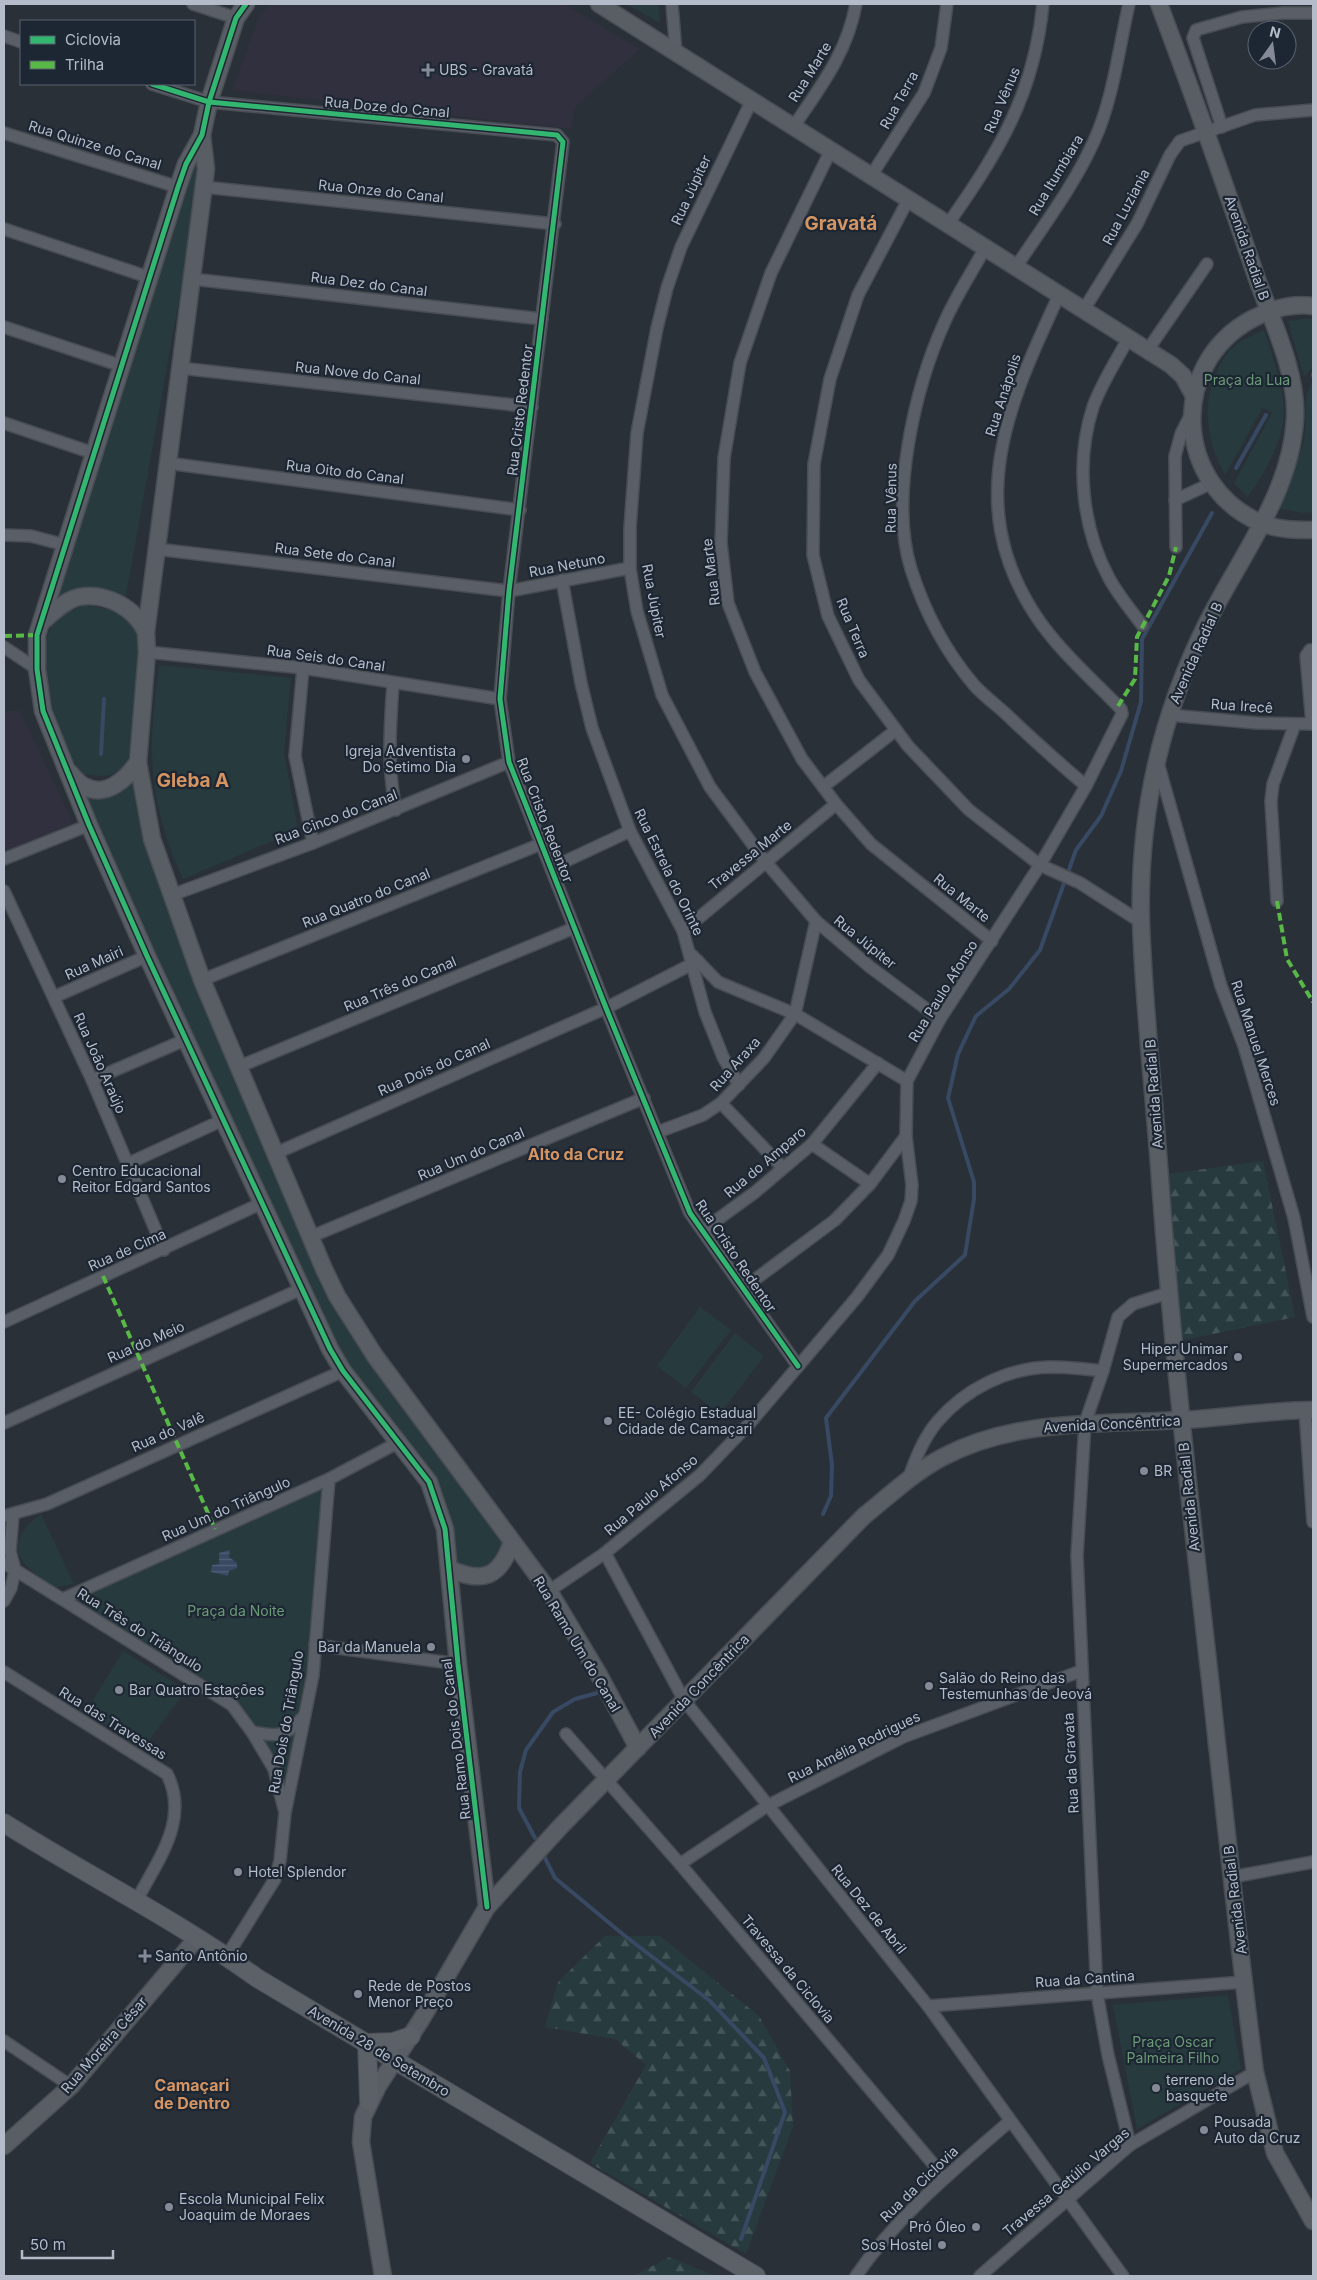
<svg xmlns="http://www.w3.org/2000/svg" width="1317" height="2280" viewBox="0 0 1317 2280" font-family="Inter,sans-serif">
<defs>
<pattern id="forest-firs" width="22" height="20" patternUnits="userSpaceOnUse" patternTransform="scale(1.25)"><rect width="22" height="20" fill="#273a3e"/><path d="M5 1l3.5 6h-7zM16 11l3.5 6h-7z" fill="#445559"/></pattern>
<pattern id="water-rules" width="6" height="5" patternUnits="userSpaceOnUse" patternTransform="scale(1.25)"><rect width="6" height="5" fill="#384963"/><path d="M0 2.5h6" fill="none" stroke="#526178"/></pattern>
</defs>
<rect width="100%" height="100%" fill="#2a3038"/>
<g fill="#31303e">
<path d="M271,4H564L640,49L575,107L571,129L232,90L260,15Z"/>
<path d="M4,711H20L73,823L4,852Z"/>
</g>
<g fill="#273a3e">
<path d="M626,4H658L660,23Z"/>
<path d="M208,111L199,188L124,606L79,597L49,616Z"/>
<path d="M1307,318L1313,319V367L1304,377L1288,321Z"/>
<path d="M1264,330C1272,356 1284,385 1284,413C1284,440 1263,475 1248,497L1234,483L1272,413L1263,407L1225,475C1204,437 1200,393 1226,355C1234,343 1251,336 1264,330Z"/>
<path d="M1313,381V512L1303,513L1275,508C1287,486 1298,465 1304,440C1308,419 1301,398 1313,381Z"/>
<path d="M82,606C110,606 136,616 141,646L128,761C112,779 106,777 83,774C57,743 49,707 46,668C45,656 44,641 50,630C57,616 69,612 82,606Z"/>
<path d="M159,665L291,678L284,752L298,830L183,879C164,839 153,798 152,753C151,724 156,693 159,665Z"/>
<path d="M138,762L152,839L332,1297L359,1348L503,1542C497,1571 479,1572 454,1563L429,1482L343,1371L66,769L103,790Z"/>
<path d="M700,1307L731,1330L686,1388L657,1366Z"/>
<path d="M735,1333L764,1356L720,1414L691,1392Z"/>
<path d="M324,1486L309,1672L285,1804L280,1768L232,1701L71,1601Z"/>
<path d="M41,1514L74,1584L56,1587C19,1567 0,1544 41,1514Z"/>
<path d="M123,1651L186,1690L142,1750L86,1712Z"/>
<path d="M1228,1995L1241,2069L1137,2129L1113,2005Z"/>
</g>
<g fill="url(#forest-firs)">
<path d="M1263,1161L1295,1317L1179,1341L1161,1175Z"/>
<path d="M605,1936H660L759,2016L790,2071L793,2126L746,2254L590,2163L646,2065L615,2039L545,2027L558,1982Z"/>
<path d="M670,2257L712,2275V2276H633Z"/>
</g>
<path fill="url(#water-rules)" d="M230,1550L229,1557L237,1563V1568L229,1571L228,1576L211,1572L212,1565L219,1564V1553Z"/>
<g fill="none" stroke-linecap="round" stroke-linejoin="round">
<g stroke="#384963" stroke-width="4">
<path d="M1313,376V374"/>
<path d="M1236,468L1266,415"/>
<path d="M101,754L104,699"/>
<path d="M823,1514L831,1496L832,1465L826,1418L915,1301L965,1255L974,1199V1182L948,1098L958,1054L976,1016L1009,989L1040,950L1076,850L1101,816L1121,771L1141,702L1142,639L1212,513"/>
<path d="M535,1838L519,1808L520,1772L526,1750L553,1712L575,1699L597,1693"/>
<path d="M544,1856L555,1878L625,1936L710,2001L764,2058L785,2112L741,2239"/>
</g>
<defs>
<g id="street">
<path d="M193,4L236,18"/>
<path d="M672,4L676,53"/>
<path d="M4,36L21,42"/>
<path d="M152,84L209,102L557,135L563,142L509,591L500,699L509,762L606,1008L690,1213L798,1366"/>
<path d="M752,100L681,247L667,288L657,328L637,433L630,528V568L637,611L662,695L710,787L765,861L816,921L870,967L940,1019"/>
<path d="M794,126C821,86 847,53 856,4"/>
<path d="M1222,127L1193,38L1196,30L1242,17L1283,13H1313"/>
<path d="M4,133L178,187"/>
<path d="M831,150L771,273L740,363L724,458L721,543L728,603L755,672L802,759L836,804L871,844L992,941"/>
<path d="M871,176L924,93L941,48L947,4"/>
<path d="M204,187L555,224"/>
<path d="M908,200L858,295L830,379L814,464L813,555L828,616L859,680L908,746L969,810L1040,865L1080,883L1141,922"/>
<path d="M948,224C999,151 1034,95 1043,4"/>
<path d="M4,229L151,278"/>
<path d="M985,248C972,272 956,296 945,321C915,387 889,498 911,569C924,610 946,652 974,685C983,695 995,704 1005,713C1031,738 1059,763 1086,786"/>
<path d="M1016,267C1043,226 1074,186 1094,141C1113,100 1119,47 1129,4"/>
<path d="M192,279L542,319"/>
<path d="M1083,311L1137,224L1170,155L1180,141L1255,115L1313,110"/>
<path d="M4,327L122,366"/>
<path d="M1128,339C1116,361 1101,384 1093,407C1075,462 1082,528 1109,578C1118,595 1131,610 1142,625"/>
<path d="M1147,351L1207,264"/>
<path d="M180,368L532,407"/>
<path d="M4,423L93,453"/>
<path d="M167,463L520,510"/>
<path d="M1175,500L1212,483"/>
<path d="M4,535L31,536L65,545"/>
<path d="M1176,547L1175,456L1181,434L1191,414"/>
<path d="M156,549L509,591L630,568"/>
<path d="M562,580L581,683L592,728L630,831L683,931L705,1012L723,1057L739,1085"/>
<path d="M4,647L37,669"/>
<path d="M147,652L303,668L500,699"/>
<path d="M303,668L295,756L313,843"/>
<path d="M393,684C390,726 387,768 396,810"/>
<path d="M1169,715L1257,723L1313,724"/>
<path d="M1312,724L1306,656L1310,650H1313"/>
<path d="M1158,763L1221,986L1244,1046L1294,1218L1313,1317"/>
<path d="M823,787L896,730"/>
<path d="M4,859L89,825"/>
<path d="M551,868L630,831"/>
<path d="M4,891L92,1080L164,1250"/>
<path d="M172,895L313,843L509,762"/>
<path d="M1277,901L1271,801L1273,784L1295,724"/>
<path d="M683,931L836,804"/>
<path d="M692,955L718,982L795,1014L907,1081"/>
<path d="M202,980L541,844"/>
<path d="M54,997L147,956"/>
<path d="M238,1067L574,928"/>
<path d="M92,1080L187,1039"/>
<path d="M721,1103L783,1168"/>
<path d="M658,1132L703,1115L721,1103L764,1058L795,1014L816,921"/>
<path d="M812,1144L870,1184"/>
<path d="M274,1154L606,1008L698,961"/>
<path d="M127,1164L225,1119"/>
<path d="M703,1230L754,1193L812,1144L878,1063"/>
<path d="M310,1237L644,1098"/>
<path d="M745,1287L835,1220L870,1184L906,1136"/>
<path d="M4,1322L262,1203"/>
<path d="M1305,1410L1313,1522"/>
<path d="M4,1423L301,1289"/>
<path d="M908,1480C915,1460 923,1439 937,1422C965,1389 1007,1368 1050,1367C1068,1367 1086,1369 1103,1371"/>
<path d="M4,1516L47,1504L343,1371"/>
<path d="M605,1553L684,1700L928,2006L1123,2276"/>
<path d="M4,1563L232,1705L252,1732L274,1769L284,1809"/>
<path d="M549,1591L605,1553L700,1475L749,1424L857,1297L888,1255L904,1221L911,1201L912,1185L906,1136L907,1081L940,1019L1040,865L1086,786L1122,714L1121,709C1091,678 1057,649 1034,613C963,502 1009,403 1059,295"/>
<path d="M63,1599L329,1479L399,1442"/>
<path d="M4,1601L11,1588L15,1570L10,1551L13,1515"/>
<path d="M315,1645L458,1664"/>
<path d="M4,1672L167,1774C190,1820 158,1859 137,1900"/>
<path d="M252,1732C278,1737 286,1737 303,1717"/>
<path d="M566,1734L680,1864L945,2178"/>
<path d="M680,1864L767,1806L903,1737L1081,1671"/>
<path d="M1232,1877L1313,1862"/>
<path d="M227,1956L275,1879L280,1861L285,1813L313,1675L329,1479"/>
<path d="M928,2006L1244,1982"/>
<path d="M4,2041L71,2086"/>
<path d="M1130,2145L1108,2055L1097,1993L1077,1556L1085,1423L1103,1371L1118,1317L1133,1304L1168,1293"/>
<path d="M856,2276C897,2216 955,2169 1010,2121"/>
<path d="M980,2276L1130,2145L1255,2072"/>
</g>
<g id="secondary">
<path d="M246,4L236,18L209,102L202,135L186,164L178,187L37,635V669L43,711L89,825L147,956L330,1349L343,1371L429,1482L445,1529L458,1664L487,1907"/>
<path d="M599,4L1171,365L1183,376L1194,396"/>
<path d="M1159,4C1193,94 1225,185 1256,276C1271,319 1298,373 1295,419C1291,494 1239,558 1207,623C1160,717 1138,818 1141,923C1144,1008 1154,1094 1160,1179C1172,1346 1191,1512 1210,1679C1224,1810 1238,1941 1255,2072L1275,2153L1313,2221"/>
<path d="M202,135L206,169L146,632L147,652L138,762L152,839L202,980L324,1269L337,1296L375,1356L549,1591L598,1673L638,1748"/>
<path d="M1313,306C1291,303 1271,309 1252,319C1168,364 1174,486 1261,523C1278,530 1296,530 1313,530"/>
<path d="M41,623C51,614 65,600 79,597C106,592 135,608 146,632"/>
<path d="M69,772C74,777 78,783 84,786C106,799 127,778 138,762"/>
<path d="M450,1569C483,1584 500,1577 512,1542"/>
<path d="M4,2146L71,2086L197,1938"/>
<path d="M383,2276L361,2142L363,2117L378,2086L421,2020L487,1907L561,1826L864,1516C889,1496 914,1472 943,1457C1017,1418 1100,1425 1181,1420C1225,1418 1269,1410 1313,1410"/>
</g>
<g id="primary">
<path d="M4,1823C88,1876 177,1920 257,1978L756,2276"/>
<path d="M369,2101L367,2043L393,2042L411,2036"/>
</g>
</defs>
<use href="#street" stroke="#484c53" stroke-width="14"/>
<use href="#secondary" stroke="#484c53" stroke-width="19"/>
<use href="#primary" stroke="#484c55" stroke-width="20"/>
<use href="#street" stroke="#5a5e66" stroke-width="11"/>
<use href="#secondary" stroke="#595d64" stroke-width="16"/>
<use href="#primary" stroke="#5c6168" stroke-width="18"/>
<g stroke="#58b947" stroke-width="4" stroke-dasharray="8 4" stroke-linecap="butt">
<path d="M4,636L37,635"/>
<path d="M1118,706L1135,679L1137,637L1169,576L1176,547"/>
<path d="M1277,901L1287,959L1313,1002"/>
<path d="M103,1276L215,1529"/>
</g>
<defs>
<g id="cycleway">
<path d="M246,4L236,18L209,102L202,135L186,164L178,187L37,635V669L43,711L89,825L147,956L330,1349L343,1371L429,1482L445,1529L458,1664L487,1907"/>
<path d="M152,84L209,102L557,135L563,142L509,591L500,699L509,762L606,1008L690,1213L798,1366"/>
</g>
</defs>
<use href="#cycleway" stroke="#1d2633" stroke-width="8"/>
<use href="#cycleway" stroke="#33b770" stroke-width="5"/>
</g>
<g fill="#848b96" stroke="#1d2633" stroke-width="2">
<path d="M425.5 62.5h5v5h5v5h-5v5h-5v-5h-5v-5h5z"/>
<circle cx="466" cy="759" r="5"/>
<circle cx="62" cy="1179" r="5"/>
<circle cx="1238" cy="1357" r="5"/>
<circle cx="608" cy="1421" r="5"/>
<circle cx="1144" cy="1471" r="5"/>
<circle cx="431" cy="1647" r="5"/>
<circle cx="929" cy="1686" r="5"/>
<circle cx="119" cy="1690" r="5"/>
<circle cx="238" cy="1872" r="5"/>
<path d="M142.5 1948.5h5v5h5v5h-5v5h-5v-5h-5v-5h5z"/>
<circle cx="358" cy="1994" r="5"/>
<circle cx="1156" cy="2088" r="5"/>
<circle cx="1204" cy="2130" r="5"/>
<circle cx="169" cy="2207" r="5"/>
<circle cx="976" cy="2227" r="5"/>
<circle cx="942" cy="2245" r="5"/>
</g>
<g text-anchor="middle" stroke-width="4.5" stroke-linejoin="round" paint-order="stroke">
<g font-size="14" fill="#b4bcc9" stroke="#1d2633" text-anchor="start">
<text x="439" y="75">UBS - Gravatá</text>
<text x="456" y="756" text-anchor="end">Igreja Adventista<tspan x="456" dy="16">Do Setimo Dia</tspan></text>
<text x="72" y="1176">Centro Educacional<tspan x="72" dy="16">Reitor Edgard Santos</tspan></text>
<text x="1228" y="1354" text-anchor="end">Hiper Unimar<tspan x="1228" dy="16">Supermercados</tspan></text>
<text x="618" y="1418">EE- Colégio Estadual<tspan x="618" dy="16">Cidade de Camaçari</tspan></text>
<text x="1154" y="1476">BR</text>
<text x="421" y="1652" text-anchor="end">Bar da Manuela</text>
<text x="939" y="1683">Salão do Reino das<tspan x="939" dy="16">Testemunhas de Jeová</tspan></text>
<text x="129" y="1695">Bar Quatro Estações</text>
<text x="248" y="1877">Hotel Splendor</text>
<text x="155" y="1961">Santo Antônio</text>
<text x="368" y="1991">Rede de Postos<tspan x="368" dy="16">Menor Preço</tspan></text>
<text x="1166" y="2085">terreno de<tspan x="1166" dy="16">basquete</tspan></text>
<text x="1214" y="2127">Pousada<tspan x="1214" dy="16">Auto da Cruz</tspan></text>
<text x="179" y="2204">Escola Municipal Felix<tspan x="179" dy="16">Joaquim de Moraes</tspan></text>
<text x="966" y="2232" text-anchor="end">Pró Óleo</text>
<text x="932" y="2250" text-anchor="end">Sos Hostel</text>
</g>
<g font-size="14" fill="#b4bcc9" stroke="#1d2633">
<text transform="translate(810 72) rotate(-58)" y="5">Rua Marte</text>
<text transform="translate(899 100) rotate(-61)" y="5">Rua Terra</text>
<text transform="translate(1002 100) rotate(-67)" y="5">Rua Vênus</text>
<text transform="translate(387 107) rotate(5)" y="5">Rua Doze do Canal</text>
<text transform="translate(95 145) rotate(17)" y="5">Rua Quinze do Canal</text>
<text transform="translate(1056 175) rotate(-59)" y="5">Rua Itumbiara</text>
<text transform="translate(691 190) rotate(-65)" y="5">Rua Júpiter</text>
<text transform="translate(381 191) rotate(6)" y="5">Rua Onze do Canal</text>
<text transform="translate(1126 207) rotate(-62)" y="5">Rua Luziania</text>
<text transform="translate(1247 248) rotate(71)" y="5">Avenida Radial B</text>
<text transform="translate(369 284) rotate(7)" y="5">Rua Dez do Canal</text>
<text transform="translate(358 373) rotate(6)" y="5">Rua Nove do Canal</text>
<text transform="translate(1003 395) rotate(-72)" y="5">Rua Anápolis</text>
<text transform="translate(520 410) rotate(-83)" y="5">Rua Cristo Redentor</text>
<text transform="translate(345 472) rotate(7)" y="5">Rua Oito do Canal</text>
<text transform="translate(891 498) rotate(-89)" y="5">Rua Vênus</text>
<text transform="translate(335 555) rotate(7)" y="5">Rua Sete do Canal</text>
<text transform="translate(567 565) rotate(-11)" y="5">Rua Netuno</text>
<text transform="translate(711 572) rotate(-97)" y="5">Rua Marte</text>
<text transform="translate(654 601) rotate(79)" y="5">Rua Júpiter</text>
<text transform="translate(853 628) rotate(67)" y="5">Rua Terra</text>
<text transform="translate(1196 653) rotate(-66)" y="5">Avenida Radial B</text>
<text transform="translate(326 658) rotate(8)" y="5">Rua Seis do Canal</text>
<text transform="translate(1242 706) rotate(4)" y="5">Rua Irecê</text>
<text transform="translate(336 817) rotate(-21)" y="5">Rua Cinco do Canal</text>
<text transform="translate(545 820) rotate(69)" y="5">Rua Cristo Redentor</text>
<text transform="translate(750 855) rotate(-39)" y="5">Travessa Marte</text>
<text transform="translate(669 872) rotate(64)" y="5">Rua Estrela do Orinte</text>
<text transform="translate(366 898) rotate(-22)" y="5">Rua Quatro do Canal</text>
<text transform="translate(962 898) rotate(39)" y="5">Rua Marte</text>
<text transform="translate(865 942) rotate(39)" y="5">Rua Júpiter</text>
<text transform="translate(94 963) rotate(-24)" y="5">Rua Mairi</text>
<text transform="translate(400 984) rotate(-23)" y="5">Rua Três do Canal</text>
<text transform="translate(943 991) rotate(-58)" y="5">Rua Paulo Afonso</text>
<text transform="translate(1256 1043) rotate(72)" y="5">Rua Manuel Merces</text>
<text transform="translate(100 1063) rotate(66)" y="5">Rua João Araújo</text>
<text transform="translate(735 1064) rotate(-48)" y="5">Rua Araxa</text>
<text transform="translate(434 1067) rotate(-24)" y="5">Rua Dois do Canal</text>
<text transform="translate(1154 1094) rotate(-94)" y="5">Avenida Radial B</text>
<text transform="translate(471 1154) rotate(-23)" y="5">Rua Um do Canal</text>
<text transform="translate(765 1162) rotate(-40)" y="5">Rua do Amparo</text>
<text transform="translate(127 1250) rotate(-24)" y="5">Rua de Cima</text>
<text transform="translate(736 1256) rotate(56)" y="5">Rua Cristo Redentor</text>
<text transform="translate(146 1342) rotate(-24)" y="5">Rua do Meio</text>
<text transform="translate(1112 1424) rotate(-3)" y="5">Avenida Concêntrica</text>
<text transform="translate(168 1432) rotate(-24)" y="5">Rua do Valê</text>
<text transform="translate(651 1495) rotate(-40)" y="5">Rua Paulo Afonso</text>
<text transform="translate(1189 1497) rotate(-96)" y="5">Avenida Radial B</text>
<text transform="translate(226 1509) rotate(-24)" y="5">Rua Um do Triângulo</text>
<text transform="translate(140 1630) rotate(32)" y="5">Rua Três do Triângulo</text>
<text transform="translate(577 1644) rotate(59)" y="5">Rua Ramo Um do Canal</text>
<text transform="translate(699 1686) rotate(-46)" y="5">Avenida Concêntrica</text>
<text transform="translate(286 1722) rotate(-80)" y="5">Rua Dois do Triângulo</text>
<text transform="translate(113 1723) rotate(32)" y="5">Rua das Travessas</text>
<text transform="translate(456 1739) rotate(-97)" y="5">Rua Ramo Dois do Canal</text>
<text transform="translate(854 1747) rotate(-26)" y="5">Rua Amélia Rodrigues</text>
<text transform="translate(1071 1763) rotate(-93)" y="5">Rua da Gravata</text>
<text transform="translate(1235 1900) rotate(-97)" y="5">Avenida Radial B</text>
<text transform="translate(869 1909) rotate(51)" y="5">Rua Dez de Abril</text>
<text transform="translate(788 1969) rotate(50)" y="5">Travessa da Ciclovia</text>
<text transform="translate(1085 1979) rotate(-4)" y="5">Rua da Cantina</text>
<text transform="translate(104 2045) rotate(-49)" y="5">Rua Moreira César</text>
<text transform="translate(379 2051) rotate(31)" y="5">Avenida 28 de Setembro</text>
<text transform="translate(1066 2182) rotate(-40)" y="5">Travessa Getúlio Vargas</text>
<text transform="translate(919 2184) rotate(-44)" y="5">Rua da Ciclovia</text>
</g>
<g font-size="14" fill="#6b9a76" stroke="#1d2633">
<text x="1247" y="385">Praça da Lua</text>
<text x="236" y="1616">Praça da Noite</text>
<text x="1173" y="2047">Praça Oscar<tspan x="1173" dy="16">Palmeira Filho</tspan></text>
</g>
<g font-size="16" font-weight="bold" fill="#d59563" stroke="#1d2633">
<text x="576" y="1160">Alto da Cruz</text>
<text x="192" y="2091">Camaçari<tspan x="192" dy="18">de Dentro</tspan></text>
</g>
<g font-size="19" font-weight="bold" fill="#d59563" stroke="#1d2633">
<text x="841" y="230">Gravatá</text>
<text x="193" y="787">Gleba A</text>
</g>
</g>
<rect width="1317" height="2280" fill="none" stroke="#b4bcc9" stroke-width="10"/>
<rect x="20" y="20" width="175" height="65" fill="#1d2633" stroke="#59626f"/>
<rect x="30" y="36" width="25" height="8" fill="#33b770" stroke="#59626f"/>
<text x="65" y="45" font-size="15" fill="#b4bcc9">Ciclovia</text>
<rect x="30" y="61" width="25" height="8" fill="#58b947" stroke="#59626f"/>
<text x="65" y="70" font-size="15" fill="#b4bcc9">Trilha</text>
<g transform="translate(1272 45) rotate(14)"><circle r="24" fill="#1d2633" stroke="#59626f"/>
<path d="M0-4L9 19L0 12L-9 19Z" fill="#848b96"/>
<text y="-8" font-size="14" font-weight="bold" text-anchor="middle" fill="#b4bcc9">N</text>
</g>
<path d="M22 2250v8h91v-8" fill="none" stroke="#b4bcc9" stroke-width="2.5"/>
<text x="30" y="2250" font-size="15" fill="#b4bcc9" stroke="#1d2633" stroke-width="4" paint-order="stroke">50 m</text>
</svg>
